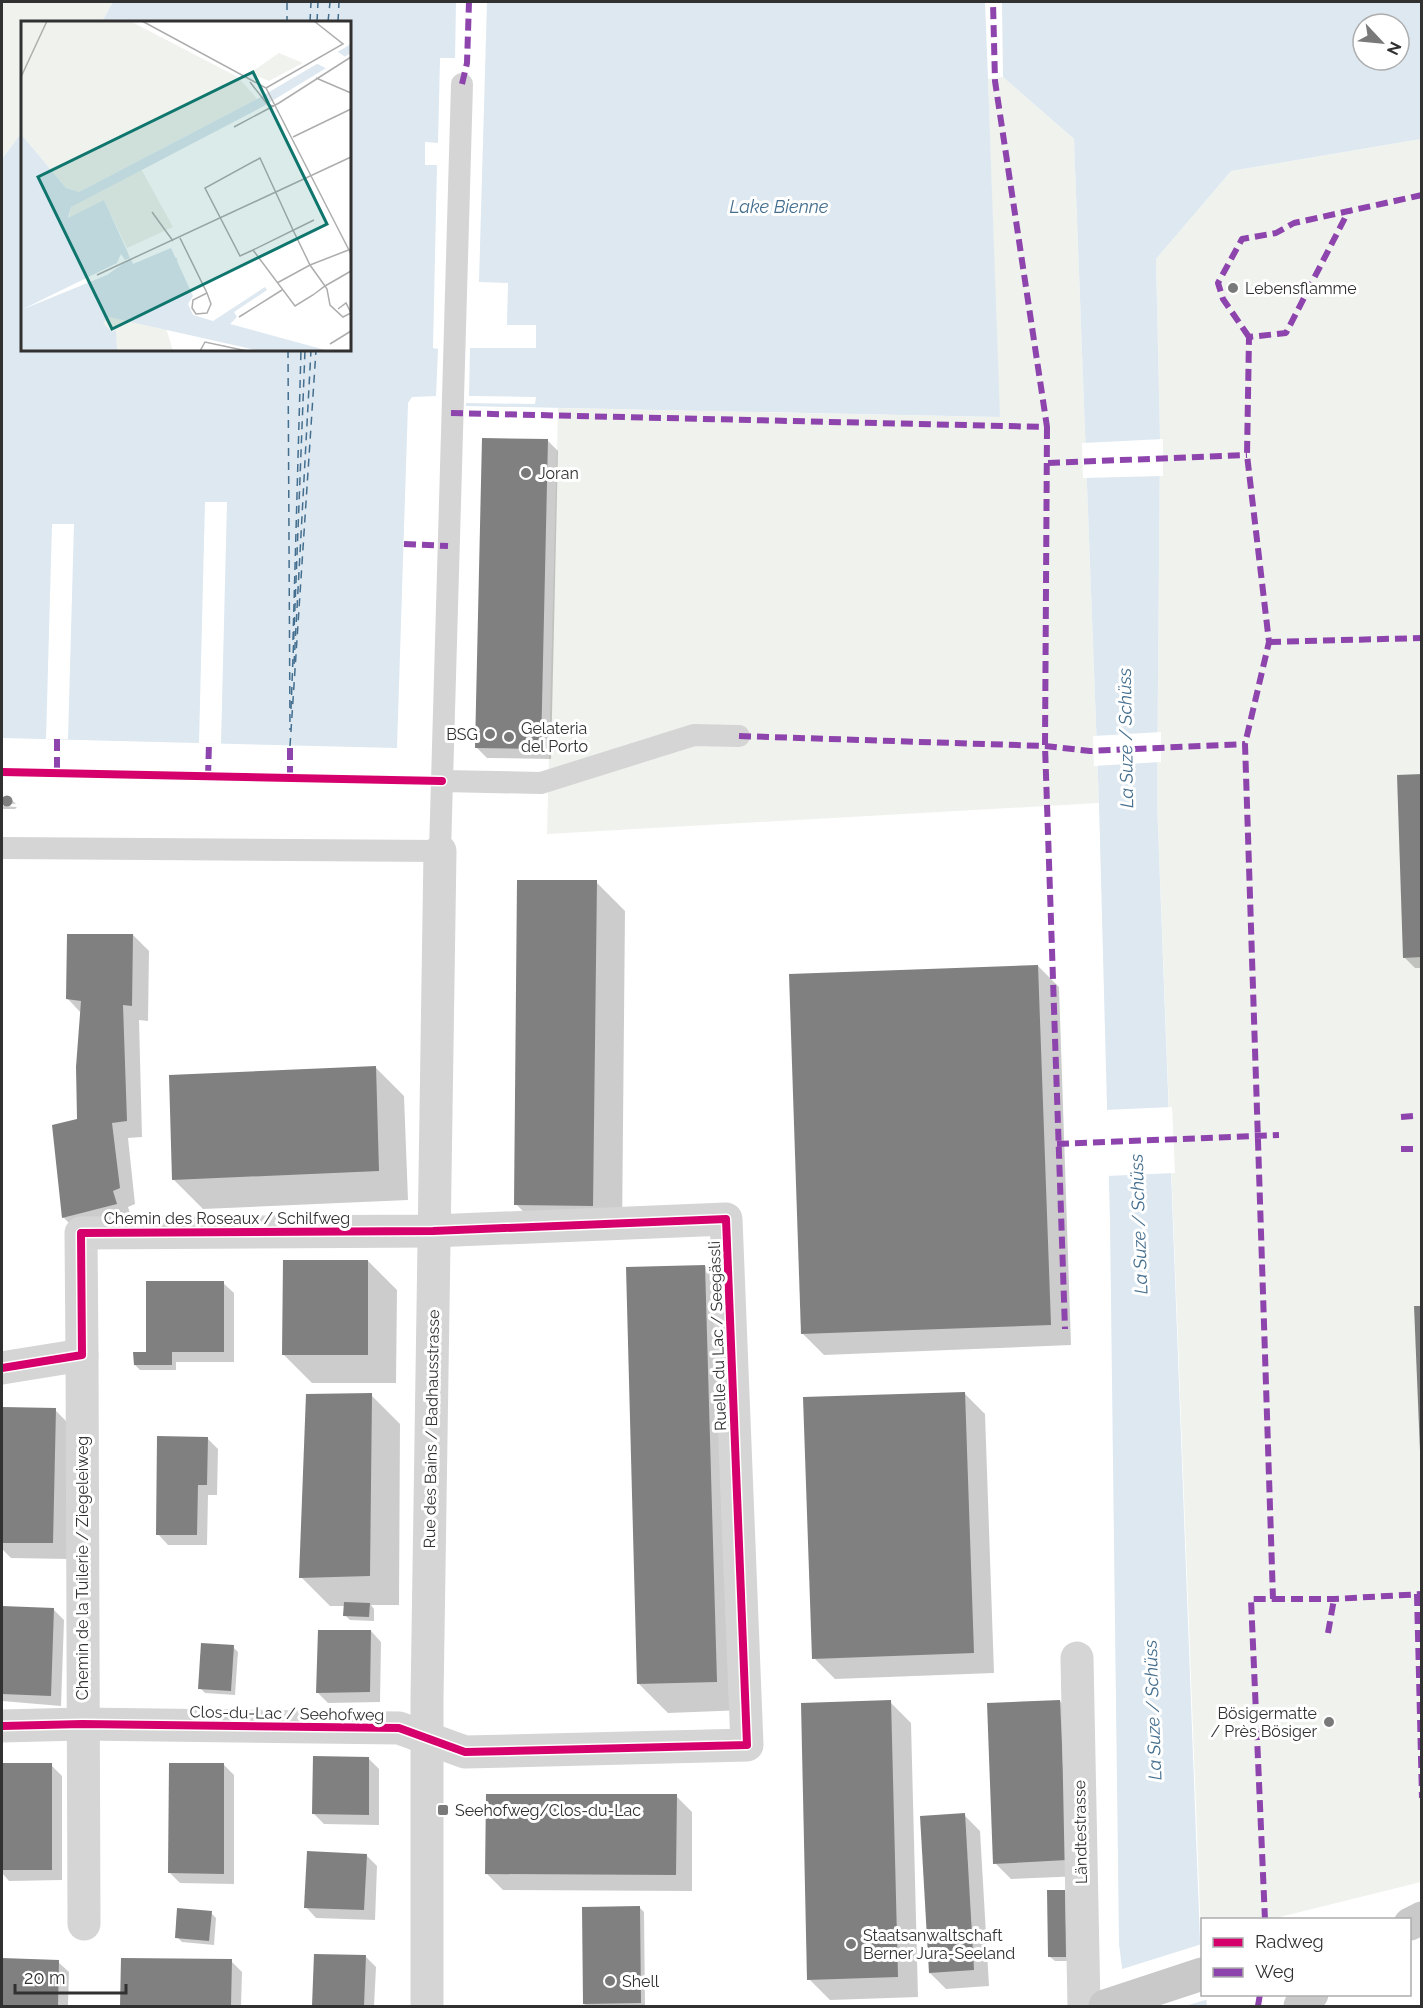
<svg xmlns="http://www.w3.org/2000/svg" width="1423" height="2008" viewBox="0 0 1423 2008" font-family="Raleway,sans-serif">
<rect width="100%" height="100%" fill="#fff"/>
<g fill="#f0f3ed">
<path d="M2,2H113L103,20L105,22H22V132L2,159Z"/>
<path d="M1003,77L1074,139L1099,803L547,834L558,408L999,417L988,79Z"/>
<path d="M1421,139V1882L1272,1919L1202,1920L1201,1937L1157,801L1160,439L1156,259L1231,171Z"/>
</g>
<path fill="#dde8f1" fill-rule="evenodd" d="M113,2H1421V139L1231,171L1156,259L1160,439L1157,801L1202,1994L1206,1995L1207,2006H1127L1119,1944L1110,1220L1099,803L1074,139L1003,77L988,79L1000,417L466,406L436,396L412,397L408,403L397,748L2,738V159L22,132V350H350V22H105L103,20ZM1363,24H1399V60H1363Z"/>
<g fill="#fff">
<path d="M456,2H487L479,282L508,283L507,325H536V348H470L469,396L536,397L535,404L466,403V406L436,396L438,349L433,348L437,165H425V142L438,143L440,58H455Z"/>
<path d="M985,2H1002L1003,77L988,79Z"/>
<path d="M1163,439V476L1083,478L1082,443Z"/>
<path d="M205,502H227L221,744L199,743Z"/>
<path d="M52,524H74L68,739H46Z"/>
<path d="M1161,732V762L1094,766L1093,736Z"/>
<path d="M1172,1107L1175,1173L1106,1176L1104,1110Z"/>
<path d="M1202,1944V1994H1209V1999L1185,2006H1124L1119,1970Z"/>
</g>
<g fill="#0003">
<path d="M548,441L558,451L551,759L487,758L477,748Z"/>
<path d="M1422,776V968H1415L1404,957Z"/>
<path d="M2,798H10L16,804L2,803Z"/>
<path d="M2,806L17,807L15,809H2Z"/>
<path d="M596,882L625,911L622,1234H545L516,1204Z"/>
<path d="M133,935L149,951L148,1021L139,1020L142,1137L128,1138L135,1204L128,1207L132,1220L79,1233L63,1217L78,1120L81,1013L67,998Z"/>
<path d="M1038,966L1059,987L1071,1345L824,1355L803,1334Z"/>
<path d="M375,1067L404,1096L408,1200L203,1209L174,1180Z"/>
<path d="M368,1261L397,1290L396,1383H312L283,1354Z"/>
<path d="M705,1266L734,1295L745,1710L668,1713L639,1684Z"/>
<path d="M223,1283L234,1293V1362H176V1370H140L135,1365Z"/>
<path d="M964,1393L985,1414L994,1673L835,1679L814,1658Z"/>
<path d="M371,1395L400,1424L399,1605H371L374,1609V1621L350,1620L345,1615V1606H330L301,1577Z"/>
<path d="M2,1409L55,1410L71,1426L68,1559L11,1558L2,1549Z"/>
<path d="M207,1438L218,1449L217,1495H208L207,1545H168L158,1534Z"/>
<path d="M2,1607L53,1609L64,1620L61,1706L2,1701Z"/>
<path d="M371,1631L381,1642L380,1702L328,1703L317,1692Z"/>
<path d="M233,1647L238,1652L235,1695L205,1693L200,1688Z"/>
<path d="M1060,1701L1076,1717L1082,1876L1011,1879L995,1863Z"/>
<path d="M890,1702L911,1723L918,1997L830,2000L809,1979Z"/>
<path d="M369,1759L379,1769V1825L324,1824L313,1813Z"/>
<path d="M2,1765H51L62,1776V1880L9,1881L2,1873Z"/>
<path d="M224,1765L234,1775V1884L180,1883L170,1873Z"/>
<path d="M676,1796L692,1812V1891L503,1890L487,1874Z"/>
<path d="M964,1815L980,1831L989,1986L946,1989L930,1973Z"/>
<path d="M367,1856L377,1866L375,1920L316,1918L306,1907Z"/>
<path d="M1065,1891L1070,1896L1071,1961H1055L1050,1957Z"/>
<path d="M639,1907L644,1912L645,2006H587L584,2004Z"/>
<path d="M211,1913L216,1918L214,1945L182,1942L177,1937Z"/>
<path d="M315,1955L365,1956L376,1967L374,2006H314Z"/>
<path d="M122,1959L231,1961L242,1972L241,2006H122Z"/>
<path d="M2,1960L58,1962L69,1972L68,2006H2Z"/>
</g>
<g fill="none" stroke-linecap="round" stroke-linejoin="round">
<g stroke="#446e8e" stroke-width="1.5" stroke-dasharray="8 6" stroke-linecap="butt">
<path d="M287,2V22"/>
<path d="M310,22L311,2"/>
<path d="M317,22L318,2"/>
<path d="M328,22L330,2"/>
<path d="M338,22L339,2"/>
<path d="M288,350L290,730"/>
<path d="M293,640L301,350"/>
<path d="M294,664L311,350"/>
<path d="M291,709L305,350"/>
<path d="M290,746L316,350"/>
</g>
</g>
<g fill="#808080">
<path d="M482,438L548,439L541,749L475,748Z"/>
<path d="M1422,774V957L1403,958L1397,775Z"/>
<circle cx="7" cy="801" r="5.5"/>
<path d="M517,880H597L593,1206L514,1205Z"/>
<path d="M67,934H133L132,1006L123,1005L127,1121L112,1123L120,1188L113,1191L117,1204L62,1218L52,1125L77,1119L76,1067L81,1001L66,999Z"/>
<path d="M1038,965L1051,1325L801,1334L789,974Z"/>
<path d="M376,1066L379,1171L172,1180L169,1075Z"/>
<path d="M283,1260H368V1355H282Z"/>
<path d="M705,1265L717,1682L637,1684L626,1267Z"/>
<path d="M146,1281H224V1352H172V1365H134L133,1352H146Z"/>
<path d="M1414,1306H1422V1451H1420Z"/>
<path d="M965,1392L974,1653L812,1659L803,1397Z"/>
<path d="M372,1393L370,1576L299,1578L306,1394Z"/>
<path d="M2,1407L56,1408L53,1543H2Z"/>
<path d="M157,1436L208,1437L207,1485H198L197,1535H156Z"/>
<path d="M344,1602L370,1603L369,1617L343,1616Z"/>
<path d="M2,1606L54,1608L51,1696L2,1694Z"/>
<path d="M318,1630H371L370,1692L316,1693Z"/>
<path d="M201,1643L234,1645L231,1691L198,1689Z"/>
<path d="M891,1700L898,1977L807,1980L801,1703Z"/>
<path d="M1060,1700L1067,1860L993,1864L987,1703Z"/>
<path d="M313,1756L369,1757V1815L312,1814Z"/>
<rect x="2" y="1763" width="50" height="107"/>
<path d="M169,1763H224V1874L168,1873Z"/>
<path d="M486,1794H677L676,1875L485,1874Z"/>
<path d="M965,1813L974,1970L929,1973L920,1816Z"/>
<path d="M307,1851L367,1854L364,1910L304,1908Z"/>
<path d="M1047,1890H1065L1066,1957H1048Z"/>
<path d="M640,1906L641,2003L583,2004L582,1907Z"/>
<path d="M177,1908L212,1911L209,1941L175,1938Z"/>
<path d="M314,1954L366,1955L364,2006H312Z"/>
<path d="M2,1958L59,1960L58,2006H2Z"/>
<path d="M121,1958L232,1959L231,2006H120Z"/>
</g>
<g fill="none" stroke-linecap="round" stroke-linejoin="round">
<g stroke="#d5d5d5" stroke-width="22">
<path d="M442,781L541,783L694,735L739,736"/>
<path d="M2,848L440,851L462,84"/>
</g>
<g stroke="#d5d5d5" stroke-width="33">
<path d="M82,1355L84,1924"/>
<path d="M2,1368L82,1355L81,1233L433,1231L726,1219L747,1745L465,1752L399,1728L82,1724L2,1726"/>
<path d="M1077,1658L1084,2006"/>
<path d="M427,2006V1700L440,851"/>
</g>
<g stroke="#c9c9c9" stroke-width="33">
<path d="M1410,1924L1422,1918"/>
<path d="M1105,2006L1202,1974"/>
<path d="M1300,2006L1312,1994"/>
</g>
<g stroke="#8e44ad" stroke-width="6" stroke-dasharray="12 6" stroke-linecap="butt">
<path d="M462,84L467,63L469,2"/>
<path d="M1249,337L1223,299L1218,283L1242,239L1276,233L1294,223L1422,195"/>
<path d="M451,413L1047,427L995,81L993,2"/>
<path d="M1047,427L1045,746L1065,1329"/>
<path d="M1048,463L1247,455"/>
<path d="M404,544L448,546"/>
<path d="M1269,642L1422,638"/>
<path d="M739,736L1045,746L1090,751L1245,744"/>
<path d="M57,739V773"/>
<path d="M208,777L209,743"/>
<path d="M290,778V746"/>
<path d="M1401,1117L1414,1116"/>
<path d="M1057,1144L1279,1135"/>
<path d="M1401,1149H1415"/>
<path d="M1417,1594L1422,1798"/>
<path d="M1273,1599H1334L1422,1594"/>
<path d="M1328,1633L1334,1599"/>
<path d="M1265,1920L1251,1599H1273L1245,744L1269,642L1247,455L1249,337L1286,333L1349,210"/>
<path d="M1258,2006L1260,1994"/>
</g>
<defs>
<g id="cycleway">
<path d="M2,772L442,781"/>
<path d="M2,1368L82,1355L81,1233L433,1231L726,1219L747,1745L465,1752L399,1728L82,1724L2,1726"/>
</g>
</defs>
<use href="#cycleway" stroke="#fff" stroke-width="11"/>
<use href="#cycleway" stroke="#d6006c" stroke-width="8"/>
</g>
<g fill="#797979" stroke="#fff" stroke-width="2">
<circle cx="1233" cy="288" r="6"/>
<circle cx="526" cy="473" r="6"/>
<circle cx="490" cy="734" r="6"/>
<circle cx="509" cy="737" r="6"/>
<circle cx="1329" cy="1722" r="6"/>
<rect x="437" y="1804" width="12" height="12" rx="3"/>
<circle cx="851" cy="1944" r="6"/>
<circle cx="610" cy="1981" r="6"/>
</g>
<g text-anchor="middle" stroke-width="6" stroke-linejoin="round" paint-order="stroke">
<g font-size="16" fill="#313131" stroke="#fff" text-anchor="start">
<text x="1245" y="294">Lebensflamme</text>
<text x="538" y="479">Joran</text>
<text x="521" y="734">Gelateria<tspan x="521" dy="18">del Porto</tspan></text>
<text x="478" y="740" text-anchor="end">BSG</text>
<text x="1317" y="1719" text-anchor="end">Bösigermatte<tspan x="1317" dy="18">/ Près Bösiger</tspan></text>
<text x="455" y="1816">Seehofweg/Clos-du-Lac</text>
<text x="863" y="1941">Staatsanwaltschaft<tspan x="863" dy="18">Berner Jura-Seeland</tspan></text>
<text x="622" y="1987">Shell</text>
</g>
<g font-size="16" fill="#313131" stroke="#fff">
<text x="227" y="1224">Chemin des Roseaux / Schilfweg</text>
<text transform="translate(717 1336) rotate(-92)" y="6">Ruelle du Lac / Seegässli</text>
<text transform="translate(431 1429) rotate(-89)" y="6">Rue des Bains / Badhausstrasse</text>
<text transform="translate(82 1568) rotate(-90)" y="6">Chemin de la Tuilerie / Ziegeleiweg</text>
<text transform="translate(287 1713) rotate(1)" y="6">Clos-du-Lac / Seehofweg</text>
<text transform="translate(1080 1832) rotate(-91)" y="6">Ländtestrasse</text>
</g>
<g font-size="18" font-style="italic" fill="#446e8e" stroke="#fff">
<text x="779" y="213">Lake Bienne</text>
<text transform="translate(1126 738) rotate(-91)" y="6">La Suze / Schüss</text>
<text transform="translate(1139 1224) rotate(-92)" y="6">La Suze / Schüss</text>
<text transform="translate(1153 1710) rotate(-92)" y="6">La Suze / Schüss</text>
</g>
</g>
<g transform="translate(21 21)">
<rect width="330" height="330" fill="#fff"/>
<path d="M0,0H109L217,56L236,78L58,171L45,167L0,113ZM258,32L282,42L248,60L229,52ZM120,148L152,206L106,227L83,179L48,198L50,186ZM88,296L145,307L152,330H0Z" fill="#f0f3ed"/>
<path d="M330,23V32L241,86L50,186L47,197L83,179L112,243L150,227L172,275L167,283L172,294L192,300L244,266L246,269L213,291L216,296L209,303L308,330H240L88,296L82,302L91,311L95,309L96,330H0V113L45,167L58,171L236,78Z" fill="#dde8f1"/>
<path d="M314,29L326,37L308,49L293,41ZM106,230L110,237L86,254L0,289L96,242L100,233L104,239L109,237Z" fill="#fff"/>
<path fill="none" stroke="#dde8f1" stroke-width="3" d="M0,302L80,269M0,304L119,254M0,307L59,281M0,309L128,251M0,315L156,238"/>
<path fill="none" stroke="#adadad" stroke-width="1.5" d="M121,0L245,67L330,233M0,56L26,0M295,57L330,72M229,61L247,84L253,85M245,67L322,23L293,0M213,106L258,82L330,36M272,116L330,88M131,191L152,220M159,217L186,272L190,283L186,292L175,293L171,287L172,279L186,272M232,229L293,199M76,254L330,136M256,262L289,244L330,228M317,288L325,282L330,292L322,296L309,284L306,268L304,265L289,244L272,209L239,137L184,167L219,235L232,229L274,285L292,274L304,265L311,261L330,250M218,296L261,269M309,323L330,310M179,330L184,321L226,330"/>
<path fill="#0f766e" fill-opacity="0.15" stroke="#0f766e" stroke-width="3" d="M232,51L306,203L91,308L17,156Z"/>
<rect width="330" height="330" fill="none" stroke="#313131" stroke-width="3"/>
</g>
<rect width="1423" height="2008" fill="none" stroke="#313131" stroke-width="6"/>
<rect x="1201" y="1918" width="210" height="78" fill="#ffffff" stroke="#adadad" stroke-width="1.5"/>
<rect x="1213" y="1938" width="30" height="9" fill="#d6006c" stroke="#adadad" stroke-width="1.5"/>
<text x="1255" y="1948" font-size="18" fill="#313131">Radweg</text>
<rect x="1213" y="1968" width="30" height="9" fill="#8e44ad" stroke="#adadad" stroke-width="1.5"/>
<text x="1255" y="1978" font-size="18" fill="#313131">Weg</text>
<g transform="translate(1381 42) rotate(116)"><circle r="28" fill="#ffffff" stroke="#adadad" stroke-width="1.5"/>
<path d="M0-4.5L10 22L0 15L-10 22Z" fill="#797979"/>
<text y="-9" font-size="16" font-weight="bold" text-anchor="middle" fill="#313131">N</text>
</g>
<path d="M15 1984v9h111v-9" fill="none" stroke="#313131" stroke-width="3"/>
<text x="24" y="1984" font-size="18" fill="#313131" stroke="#ffffff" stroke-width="4.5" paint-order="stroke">20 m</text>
</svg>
